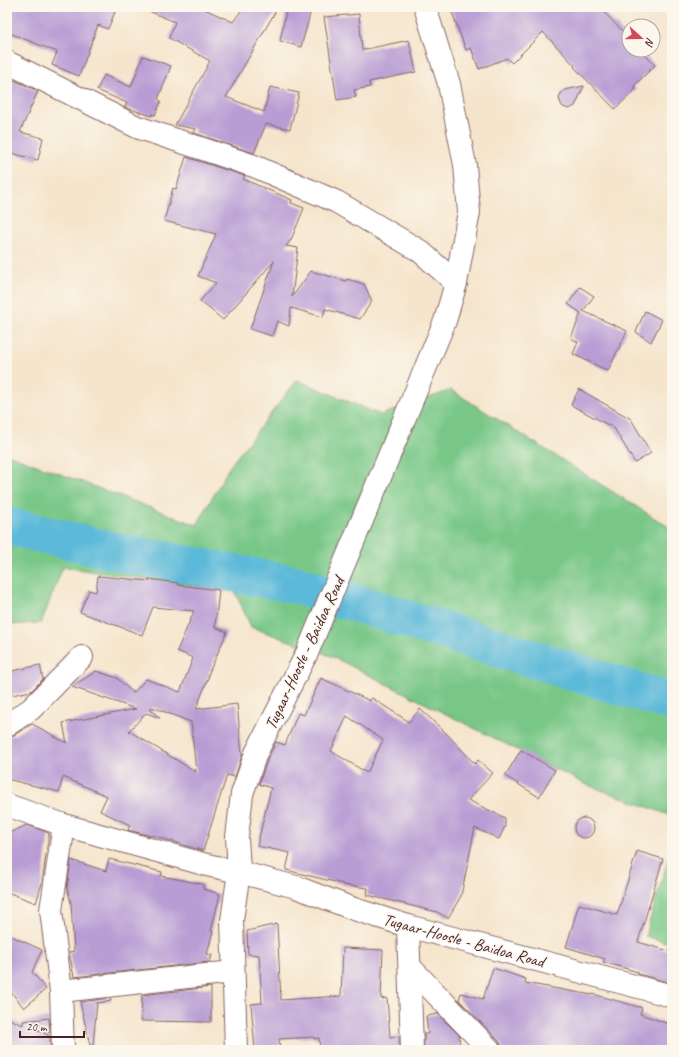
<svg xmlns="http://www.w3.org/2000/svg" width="679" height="1057" viewBox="0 0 679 1057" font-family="Caveat,sans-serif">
<rect width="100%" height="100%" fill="#fbf7ec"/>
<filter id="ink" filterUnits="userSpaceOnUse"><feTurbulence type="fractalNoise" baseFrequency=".025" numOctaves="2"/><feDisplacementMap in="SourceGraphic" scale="8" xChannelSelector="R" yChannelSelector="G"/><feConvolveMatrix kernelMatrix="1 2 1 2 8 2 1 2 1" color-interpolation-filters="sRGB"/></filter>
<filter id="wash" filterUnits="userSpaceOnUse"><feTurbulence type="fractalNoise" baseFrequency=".012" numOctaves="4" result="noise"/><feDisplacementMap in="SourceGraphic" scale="16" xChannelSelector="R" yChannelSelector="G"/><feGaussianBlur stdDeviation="0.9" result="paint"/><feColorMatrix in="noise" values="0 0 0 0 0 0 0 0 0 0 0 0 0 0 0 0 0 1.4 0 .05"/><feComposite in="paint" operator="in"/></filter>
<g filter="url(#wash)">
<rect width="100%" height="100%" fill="#f5e5cc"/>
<g fill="#78c787" stroke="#617359">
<path d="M297,380L381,415L451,390L672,529V816L585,784L331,656L251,627L235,592L63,567L41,623L7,625V454L197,525L230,466Z"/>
<path d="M668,859L672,860V944L645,936Z"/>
</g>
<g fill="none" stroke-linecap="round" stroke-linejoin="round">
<path stroke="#5bb9d9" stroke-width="38" d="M7,526L123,553L298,585L658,698L672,701"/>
</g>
<g id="blocks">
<g fill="#b89dd4" fill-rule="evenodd">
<path d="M7,7H117L108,29L98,25L79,76L52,65L57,52L7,32Z"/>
<path d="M139,7H200L233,22L244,7H278L226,97L264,112L270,87L299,93L290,129L266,124L254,153L194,133L196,129L175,125L210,61L169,38L175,22Z"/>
<path d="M287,7H312L301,47L280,41Z"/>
<path d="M450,7H599L629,38V50H640L655,65L634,86L636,89L615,109L574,67L575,66L543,32L512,63L507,58L479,69L471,48L466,50Z"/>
<path d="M359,14L362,50L409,40L416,72L369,82L370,87L354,90L356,97L337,100L324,17Z"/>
<path d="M143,56L171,66L158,99L161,101L155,115L152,114V116L127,108L125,107L127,103L97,90L104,75L131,87Z"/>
<path d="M14,80L38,91L20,132L43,138L38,160L11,153L7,161V96Z"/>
<path d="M584,86L575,106L569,109L563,107L561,104L559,98L562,92L565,90Z"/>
<path d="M186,157L245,176L243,179L292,200L291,203L304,208L291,240L286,246L298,248L292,297L311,271L346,281L347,279L364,284L372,301L360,319L325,309L323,317L291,308L289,326L277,321L272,336L250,329L274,261L223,320L200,301L216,283L198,276L216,234L164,221L173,188L176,189Z"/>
<path d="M580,287L594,296L583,311L627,331L608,371L573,354L578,342L571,338L581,313L568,304Z"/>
<path d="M645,311L662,320L651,342L636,332Z"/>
<path d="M579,389L631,419L651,453L635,463L614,428L571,405Z"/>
<path d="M98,576L149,581V579L178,583V585L219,590L215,627L227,632L208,675L209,676L196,709L237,704L242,755L235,777L227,775L203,851L152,835L151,836L128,830L130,825L100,811L107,796L63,777L59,792L7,779V737L14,735L32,724L55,736V738V737L67,743L63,723L136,709L72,687L96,671L117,678L133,693L146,679L180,692L193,658L177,651L194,611L153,607L142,635L80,612L89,590L96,592ZM152,707L191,722L196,772L129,731L146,713L160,718L150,709Z"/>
<path d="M40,665L43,679L31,691L7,696V672Z"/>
<path d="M321,678L370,701L372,698L409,722L420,709L446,733L475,764L478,760L493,773L468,800L505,818V826L499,839L475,828L461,896L448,918L437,912L367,895L368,888L343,885V884L286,870L290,853L257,846L271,788L259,784L268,758L276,742L285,745L298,713L304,715ZM347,716L383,740L367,773L331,751Z"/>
<path d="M521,750L555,770L539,797L505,776Z"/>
<circle cx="584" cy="828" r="10"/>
<path d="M27,825L49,833L42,883L36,903L7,892V834Z"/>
<path d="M637,851L663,859L638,942L672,952V983L638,974V972L603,962L605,959L566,947L579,904L617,915Z"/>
<path d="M109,859L162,872L161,876L203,884V889L220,894L211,931H213L207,954L212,955L210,962L74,977L69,952L74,951L71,903L67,888L71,860L106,871Z"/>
<path d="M277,924L281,1000L341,996L343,948L383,950L381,999L387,998L390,1037L399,1036V1050H320L319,1038L314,1039V1037L279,1039L280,1050H255L251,1004L262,1003L259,955L248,954L247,931Z"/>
<path d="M7,934L42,950L32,972L46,989L24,1008L7,987Z"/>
<path d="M493,968L526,979L525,983L592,995L593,994L642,1008L640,1014L672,1025V1050H502V1047L499,1041L459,1000L461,993L483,999Z"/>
<path d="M211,987V1022L141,1021L142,995Z"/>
<path d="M110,998L111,1001L97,1003L93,1045H90L80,1002Z"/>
<path d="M438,1014L459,1035L460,1050H424V1034H428L426,1016Z"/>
<path d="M7,1018L23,1025V1021L49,1018L50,1032L37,1030L50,1036V1050H7Z"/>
</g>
</g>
</g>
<g filter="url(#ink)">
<use href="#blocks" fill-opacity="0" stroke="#866463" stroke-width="1"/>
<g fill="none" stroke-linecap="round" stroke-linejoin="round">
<defs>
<g id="minor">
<path d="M7,62L137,127L254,166L337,202L420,251L456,283"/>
<path d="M7,725L31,709L82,657"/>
<path d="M7,805L64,825L207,865L239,872L232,920L236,1050"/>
<path d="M408,926L412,1050"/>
<path d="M410,967L490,1050"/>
<path d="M61,991L233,972"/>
<path d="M63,1050L61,991L51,910L64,825"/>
</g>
<path id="major" d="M425,7L449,84L465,165L469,212L456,283L445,321L307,653L256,753L242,794L237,837L239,872L296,887L354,909L408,926L672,996"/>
</defs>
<use href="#minor" stroke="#866463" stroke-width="24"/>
<use href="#major" stroke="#866463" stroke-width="24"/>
<use href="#minor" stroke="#fff" stroke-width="22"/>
<use href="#major" stroke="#fff" stroke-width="22"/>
</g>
</g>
<g text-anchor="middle" stroke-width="3" stroke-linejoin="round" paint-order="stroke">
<g font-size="17" fill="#4a1f2b" stroke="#fbf7ec">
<text transform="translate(304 653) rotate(-65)" y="6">Tugaar-Hoosle - Baidoa Road</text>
<text transform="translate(464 940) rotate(15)" y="6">Tugaar-Hoosle - Baidoa Road</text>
</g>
</g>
<rect width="679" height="1057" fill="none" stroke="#fbf7ec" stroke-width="24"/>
<g transform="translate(641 38) rotate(111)"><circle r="19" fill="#fbf7ec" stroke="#b4a19f"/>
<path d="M0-3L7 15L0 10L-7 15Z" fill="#d1495b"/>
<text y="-6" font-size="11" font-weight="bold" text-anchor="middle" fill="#4a1f2b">N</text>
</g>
<path d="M20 1031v6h64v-6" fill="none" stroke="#4a1f2b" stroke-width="2"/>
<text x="26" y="1031" font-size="12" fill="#4a1f2b" stroke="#fbf7ec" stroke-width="3" paint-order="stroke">20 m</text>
</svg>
